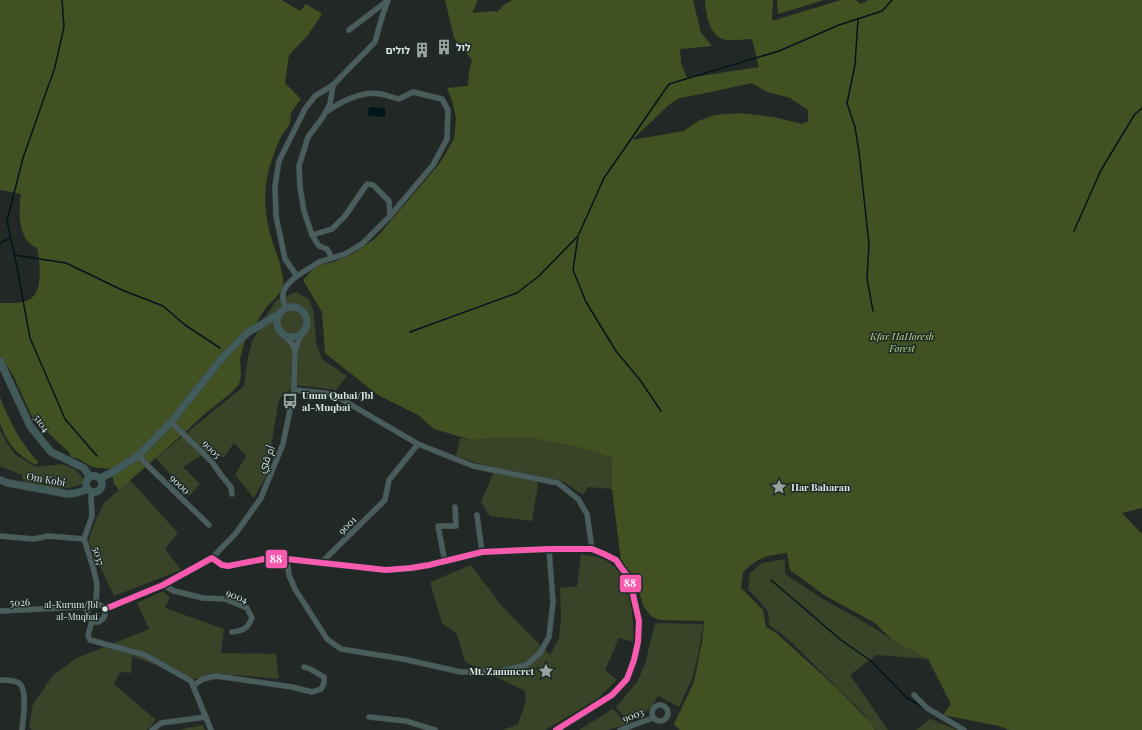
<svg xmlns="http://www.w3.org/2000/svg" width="1142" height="730" viewBox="0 0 1142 730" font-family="'Playfair Display',Cairo,'Noto Sans Hebrew',serif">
<rect width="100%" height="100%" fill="#222826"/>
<g fill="#384328">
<path d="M296,292L309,299L314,313L316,343L322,359L347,376L336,390L296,385L279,399L266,476L254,498L235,475L246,456L234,443L223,458L212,449L183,467L200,484L189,496L156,458L244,386L248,357L252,342L265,317L277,300Z"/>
<path d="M0,430L7,443L16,455L36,467L63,464L74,469L81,475L84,483C63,494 45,486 23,482L22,475L0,466Z"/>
<path d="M526,437L582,448L612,458V489L588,487L583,495L562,481L539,478L532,521L490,516L481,502L495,469L456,456L460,438L471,440Z"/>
<path d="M130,480L178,533L165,549L181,570L114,596L88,541L95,522L104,503Z"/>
<path d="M581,554C588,556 599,556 605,560C635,576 632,614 634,642L619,638L605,670L617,680L596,700L545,730H503L518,724L526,701L525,691L465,662L457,634L442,623L430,582L471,565L501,605L550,655L559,638L561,618L560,588L577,586Z"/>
<path d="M785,559V574L823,599L873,627L893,641L928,659L876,655L850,675L888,730H876L862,712L787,638L769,625L768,611L748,589L750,573L762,563Z"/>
<path d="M163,591L170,597L165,608L224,629L221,653L276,654L279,679L237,675L193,679L132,656L131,673L120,672L114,684L156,720L147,730H32L29,727L33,704L54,674L77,658L149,629L137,603Z"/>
<path d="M655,623L703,624L699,651L692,679L679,707L658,696L650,708L630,723L616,707L637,682L645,664Z"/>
<path d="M613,709L627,724L607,730H579Z"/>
<path d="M930,719L957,730H916Z"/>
<path d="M203,725L205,730H178Z"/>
</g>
<g fill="#415121" fill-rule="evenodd">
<path d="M0,0H282L300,11L306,4L322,14L308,35L289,55L285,83L301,99C298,103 293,109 291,114C290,117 291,120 290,123C287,129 283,133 280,139C265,172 261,199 270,234C273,245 285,274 283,284C282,294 271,301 265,309C259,317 255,326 250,335L247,333L240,359L241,376L239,384L231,393L208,411L183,434L119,490L114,484L111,469L92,467L79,459L71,457L69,452L33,419L13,375L0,356V303C9,303 20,304 28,300C44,294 40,262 37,248C18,241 18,211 21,194L0,190Z"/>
<path d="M445,0H478L472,13L491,11L497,12L505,4L512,0H693L701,33L712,46L680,49L681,63L687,78L759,67L752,39C744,39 733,41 726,40C709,37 706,14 705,0H773L772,21L841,0H855L861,4L868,0H1142V508L1122,513L1142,534V730H1009L999,726L943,715L951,704L928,659L893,641L875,623L824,595L790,570L787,553C765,556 759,557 743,572L741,588L763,610L766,627L776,633L836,687L873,725L875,730H680L674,724L694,682L702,642L704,621L660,620L651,616L644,607L636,584L621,561L612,489V458L582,448L526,437L471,440L434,429L418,415L378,395L325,353L322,312L303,280L316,266L333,262L352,254L376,238L440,163L454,139L456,118L452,101L447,88L468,86L469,72L472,60L454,38ZM752,83L767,92L790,98L808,110V121L802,124L774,117L739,113L715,115L698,121L684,131L632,140L670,104L680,98L706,93Z"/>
<path d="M777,0H824L778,14Z"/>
<path d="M0,397C9,421 21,443 38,462L36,465C17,455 7,443 0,423C0,416 0,405 0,397Z"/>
</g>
<path fill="#03151a" d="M369,107L385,108V117L368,116Z"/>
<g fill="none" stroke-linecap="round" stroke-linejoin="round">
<g stroke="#03151a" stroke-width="1.5">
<path d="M62,0L64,27L55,67L23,158L7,221L16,262L30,338L65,419L97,456"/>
<path d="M858,19L855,65L847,103L855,127L859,152L869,244L867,279L873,311"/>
<path d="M1074,231L1101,170L1135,114L1142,108"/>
<path d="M0,243L10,238"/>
<path d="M14,255L66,263L122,290L163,306L185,325L220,348"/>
<path d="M410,332L517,293L539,276L577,237"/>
<path d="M661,411L640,380L616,351L586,302L573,270L578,236L604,178L669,84L779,51L839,25L882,11L892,0"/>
<path d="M771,580L841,640L871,661L906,697L924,708"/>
</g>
<defs>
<g id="street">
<path d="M349,30L387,1"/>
<path d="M326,112C342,101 362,90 381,94C387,95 393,98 399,99L413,92L442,99L448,110L447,139L433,165L390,216"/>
<path d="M312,235L304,211L300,187L299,166L308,137L323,117L330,104L333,85"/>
<path d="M297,276L319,262L345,254L362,244L390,216L389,201L373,185L367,184L345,216L332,229L312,235L319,246L327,249L332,258"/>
<path d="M286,308C279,293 284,286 297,276L285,259L276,216L275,186L279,161L305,109L315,96L333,85L375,42L382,17L388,0"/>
<path d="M284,335L292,344L295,351"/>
<path d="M294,390L325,393L336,396L418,444L473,466L558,483L578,499L587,514L592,549"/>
<path d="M171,422L212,462L221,475L231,487L232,494"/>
<path d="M139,455L144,462L209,525"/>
<path d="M93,492L91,497L92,516L84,539L93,567L97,584L96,603"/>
<path d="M477,515L482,552"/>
<path d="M0,536L34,539L48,536L84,539"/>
<path d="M212,558L236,533L261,498L283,444L294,390L295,351L300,337L304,332"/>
<path d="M287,559L289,575L295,589L327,639L341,649L403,659L461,672L501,671L526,665L540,653L549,637L553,602L549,549"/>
<path d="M322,562L385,500L389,480L418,444"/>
<path d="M445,562L438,526H456L455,507"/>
<path d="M163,585L174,591L203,598L225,599L247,608L252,618C248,628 243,631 232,632"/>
<circle cx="96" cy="613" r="9"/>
<path d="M105,609L163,585L212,558L222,565L228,566L264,559H287L386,570L411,568L429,565L482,552L549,549H592L604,554L616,560L620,566L629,578L632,590L639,621L638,642L634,660L627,679L612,695L556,730"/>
<path d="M0,611L82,607L87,609"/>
<path d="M92,621L88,635L90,640L145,655L191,681L211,730"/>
<path d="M0,680C6,680 14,680 19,683C28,689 23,720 22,730"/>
<path d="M194,685L203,679L216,676L292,687L312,692L321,689L324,683V677L310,669L304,667"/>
<path d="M914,695L927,708L964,730"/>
<circle cx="660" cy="713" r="8"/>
<path d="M369,717L406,721L435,730"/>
<path d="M152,730L161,723L206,717"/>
<path d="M620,730L653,718"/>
</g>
<g id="secondary">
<circle cx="292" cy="322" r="15"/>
<path d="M0,361L30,426L51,452L84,468L90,477"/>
<circle cx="94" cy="484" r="8"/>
<path d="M100,478L113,472L139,455L171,422L224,356L247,333L279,314"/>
<path d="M0,480L8,483L68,494L76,493L88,489"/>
</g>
</defs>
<use href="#street" stroke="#404544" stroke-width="6"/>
<use href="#secondary" stroke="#404544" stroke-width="8"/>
<use href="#street" stroke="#4a5d5d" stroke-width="5"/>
<use href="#secondary" stroke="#415a5a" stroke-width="7"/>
<defs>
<path id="bus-1" d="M105,609L163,585L212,558L222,565L228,566L264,559H287L386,570L411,568L429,565L482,552L549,549H592L604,554L616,560L620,566L629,578L632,590L639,621L638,642L634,660L627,679L612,695L556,730"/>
</defs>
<use href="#bus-1" stroke="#1e2c27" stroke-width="9"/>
<use href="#bus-1" stroke="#f75aaf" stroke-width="6"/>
</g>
<defs>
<symbol id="building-bare" viewBox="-9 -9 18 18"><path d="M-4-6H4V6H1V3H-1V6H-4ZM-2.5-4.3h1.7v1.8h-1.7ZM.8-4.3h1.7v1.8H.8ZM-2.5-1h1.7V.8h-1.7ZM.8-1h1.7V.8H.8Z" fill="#9aa29f" stroke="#1e2c27" stroke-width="2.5" paint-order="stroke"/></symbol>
<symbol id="bus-bare" viewBox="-9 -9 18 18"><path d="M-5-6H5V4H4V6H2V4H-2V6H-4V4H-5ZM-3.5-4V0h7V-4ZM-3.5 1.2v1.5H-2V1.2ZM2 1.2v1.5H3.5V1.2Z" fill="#9aa29f" stroke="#1e2c27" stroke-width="2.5" paint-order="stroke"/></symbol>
<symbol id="sight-bare" viewBox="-9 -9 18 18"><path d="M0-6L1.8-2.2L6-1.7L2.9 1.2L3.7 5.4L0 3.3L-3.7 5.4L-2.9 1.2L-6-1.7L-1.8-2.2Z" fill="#9aa29f" stroke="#1e2c27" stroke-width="2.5" paint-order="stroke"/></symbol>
</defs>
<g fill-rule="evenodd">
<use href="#building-bare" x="433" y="36" width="22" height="22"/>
<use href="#building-bare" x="411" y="39" width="22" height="22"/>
<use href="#bus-bare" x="279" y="390" width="22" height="22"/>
<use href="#sight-bare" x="768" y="476" width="22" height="22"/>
<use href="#sight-bare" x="535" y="660" width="22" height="22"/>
</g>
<circle fill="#dae3e0" stroke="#1e2c27" stroke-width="1.5" cx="105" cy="609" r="3.5"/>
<g text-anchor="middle" stroke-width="3" stroke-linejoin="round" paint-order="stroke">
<g font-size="9" fill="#dae3e0" stroke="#1e2c27" text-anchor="end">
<text x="98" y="608">al-Kurum/Jbl<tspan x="98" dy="12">al-Muqbai</tspan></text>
</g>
<g font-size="10" font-weight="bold" fill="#dae3e0" stroke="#1e2c27" text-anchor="start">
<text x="456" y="51">לול</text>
<text x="410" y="54" text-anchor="end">לולים</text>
<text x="302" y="399">Umm Qubai/Jbl<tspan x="302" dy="12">al-Muqbai</tspan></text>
<text x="791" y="491">Har Baharan</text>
<text x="534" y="675" text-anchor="end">Mt. Zammeret</text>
</g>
<g font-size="10" font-style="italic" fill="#bad784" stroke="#1e2c27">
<text x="902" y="340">Kfar HaHoresh<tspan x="902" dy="12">Forest</tspan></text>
</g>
<g font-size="10" fill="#dae3e0" stroke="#1e2c27">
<text transform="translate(42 423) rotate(55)" y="4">5104</text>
<text transform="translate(212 449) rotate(47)" y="4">9005</text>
<text transform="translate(266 459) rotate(-68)" y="4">أم قبي</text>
<text transform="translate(46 479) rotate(10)" y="4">Om Kobi</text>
<text transform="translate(180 484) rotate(44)" y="4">9000</text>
<text transform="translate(347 525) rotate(-45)" y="4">9001</text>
<text transform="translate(99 556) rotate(74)" y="4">5037</text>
<text transform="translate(237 596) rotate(21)" y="4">9004</text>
<text transform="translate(20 602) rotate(-2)" y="4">5026</text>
<text transform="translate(633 715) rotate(-21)" y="4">9003</text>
</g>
</g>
<g stroke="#1e2c27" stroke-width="1.5">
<rect x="265" y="549" width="23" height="20" rx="4" fill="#f75aaf"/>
<rect x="619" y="574" width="23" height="19" rx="4" fill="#f75aaf"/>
</g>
<g font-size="11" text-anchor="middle" font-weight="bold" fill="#fff">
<text x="276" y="563">88</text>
<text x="630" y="587">88</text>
</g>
</svg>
